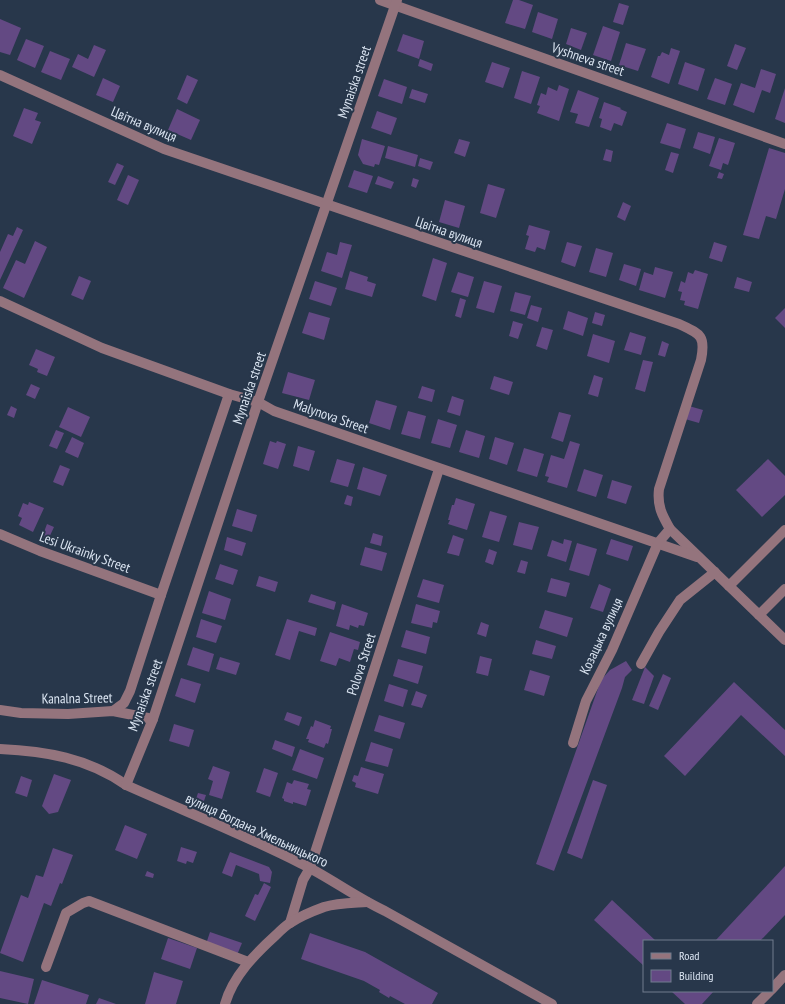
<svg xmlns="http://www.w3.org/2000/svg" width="785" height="1004" viewBox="0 0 785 1004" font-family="'PT Sans Narrow',sans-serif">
<rect width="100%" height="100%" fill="#28374b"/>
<g fill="#634983">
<path d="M513,0H519L533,5L525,29L505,23Z"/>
<path d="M619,3L629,6L623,25L613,22Z"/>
<path d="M538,12L558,19L552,39L532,32Z"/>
<path d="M0,19L21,28L10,55L0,52Z"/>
<path d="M603,26L620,32L611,61L593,55Z"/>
<path d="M571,28L587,33L581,50L566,44Z"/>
<path d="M403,34L424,41L419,59L397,51Z"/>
<path d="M26,39L44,46L35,68L17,60Z"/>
<path d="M626,43L646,49L638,71L619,65Z"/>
<path d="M735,44L746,48L737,70L727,66Z"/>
<path d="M94,45L106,50L94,77L72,67L78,54L88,59Z"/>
<path d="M671,48L680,51L669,84L651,77L658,56H660L662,52L669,55Z"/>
<path d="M50,51L70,59L61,80L41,72Z"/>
<path d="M420,59L433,64L431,71L418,66Z"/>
<path d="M492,62L510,68L503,88L485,82Z"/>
<path d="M685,62L705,69L698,91L678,84Z"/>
<path d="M761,69L776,74L770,93L762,90L754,113L733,105L741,83L755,88Z"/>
<path d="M522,71L540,77L531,104L514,98Z"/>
<path d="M187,75L198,80L187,104L177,99Z"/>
<path d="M103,78L120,86L113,102L96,95Z"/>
<path d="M715,78L732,84L725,105L707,99Z"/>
<path d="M384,79L407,87L402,104L378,96Z"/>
<path d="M559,85L569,89L559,121L537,113L540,106L537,105L541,93L546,95L548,87L557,91Z"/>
<path d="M785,88V123L775,119Z"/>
<path d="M412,89L428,94L425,103L409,98Z"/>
<path d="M578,90L599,98L589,127L575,123L578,114L570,112Z"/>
<path d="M604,102L621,108L620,109L627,112L622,126L614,123L611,131L600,127L602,119L599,118Z"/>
<path d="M24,108L38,113L35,120L41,122L32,144L13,136Z"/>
<path d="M177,109L200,120L191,140L168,130Z"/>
<path d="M377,111L397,118L391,135L371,128Z"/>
<path d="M667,123L686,129L680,149L660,143Z"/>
<path d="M698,132L715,137L710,154L693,148Z"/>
<path d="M719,138L735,143L728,165L723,163L721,170L709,166Z"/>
<path d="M362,139L385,146L379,165L375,164L374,167L363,164L358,155Z"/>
<path d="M459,139L470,142L465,157L454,153Z"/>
<path d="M388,146L418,155L415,167L385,158Z"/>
<path d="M769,148L785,153V189L776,219L766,216L759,239L743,235Z"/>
<path d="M606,149L613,151L611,162L603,160Z"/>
<path d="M671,152L679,154L673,173L665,170Z"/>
<path d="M420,158L433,162L430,170L418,166Z"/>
<path d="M117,163L124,166L115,185L108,182Z"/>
<path d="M354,170L373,176L367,193L348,187Z"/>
<path d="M719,172L724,174L722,179L717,178Z"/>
<path d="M128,175L139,180L128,205L117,200Z"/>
<path d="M378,176L394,182L391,189L375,184Z"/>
<path d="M413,178L419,180L416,188L411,186Z"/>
<path d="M488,184L505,189L496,218L480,213Z"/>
<path d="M445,200L465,206L459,228L439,222Z"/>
<path d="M623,202L631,206L625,221L617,217Z"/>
<path d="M529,225L550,231L545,250L537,247L535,252L525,249L529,236L526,235Z"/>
<path d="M17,227L23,230L0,280V252L8,234L13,236Z"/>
<path d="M35,241L47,247L24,298L3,288L16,260L25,264Z"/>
<path d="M340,242L352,245L342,278L321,271L327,252L337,255Z"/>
<path d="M567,242L582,246L575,267L561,262Z"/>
<path d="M714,242L727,246L722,262L709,258Z"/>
<path d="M596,248L613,253L606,277L589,272Z"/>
<path d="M433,258L447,263L436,301L422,296Z"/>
<path d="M624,264L641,269L636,286L619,280Z"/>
<path d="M655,267L673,272L665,298L639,290L644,272L653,275Z"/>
<path d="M695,270L708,274L698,309L684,305L685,301L680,300L682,292L678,291L681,281L685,283L688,272L693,274Z"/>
<path d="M350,271L368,277L367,281L376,284L372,297L345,289Z"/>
<path d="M458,272L474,277L468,297L451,292Z"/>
<path d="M79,276L91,281L83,300L71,295Z"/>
<path d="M737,277L752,282L749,292L734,288Z"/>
<path d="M315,281L337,288L331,306L309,299Z"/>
<path d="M484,281L502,286L494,313L476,308Z"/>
<path d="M515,292L531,296L525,315L510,311Z"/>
<path d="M460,298L466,300L461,318L455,316Z"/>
<path d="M531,305L542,308L538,322L527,318Z"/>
<path d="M785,308V328L775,318Z"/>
<path d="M568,311L588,318L583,336L563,329Z"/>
<path d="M309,312L330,318L324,340L302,333Z"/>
<path d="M595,312L605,315L602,326L592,323Z"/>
<path d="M513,321L523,324L518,339L509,336Z"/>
<path d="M542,327L553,330L547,350L536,346Z"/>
<path d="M630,332L646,337L641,355L624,350Z"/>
<path d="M593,334L615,341L609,363L587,356Z"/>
<path d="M662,341L669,344L665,357L658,355Z"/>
<path d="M36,349L55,357L47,376L37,372L38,369L29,365Z"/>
<path d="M643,360L653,362L645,392L635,389Z"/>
<path d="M288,372L315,380L309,400L282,393Z"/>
<path d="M594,375L603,378L598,397L588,394Z"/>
<path d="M494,376L513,382L509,395L490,389Z"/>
<path d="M31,384L40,388L35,399L26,395Z"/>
<path d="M422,386L435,390L432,402L418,398Z"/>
<path d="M452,396L464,400L460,416L447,412Z"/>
<path d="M376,400L397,406L390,430L369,423Z"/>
<path d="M11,406L17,409L14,418L7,415Z"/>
<path d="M689,406L703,410L699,423L685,419Z"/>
<path d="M68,407L90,417L81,437L59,427Z"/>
<path d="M408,411L426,416L420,439L401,434Z"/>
<path d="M559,412L571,415L563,442L551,438Z"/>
<path d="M438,419L457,425L450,448L431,443Z"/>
<path d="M56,430L64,433L57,449L49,446Z"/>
<path d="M466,430L485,436L479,458L459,452Z"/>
<path d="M72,437L84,443L78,458L65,452Z"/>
<path d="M495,437L514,443L507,465L489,459Z"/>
<path d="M270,441L276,443L277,441L286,444L278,469L263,464Z"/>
<path d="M570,441L580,444L567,488L547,482L549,477L545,476L551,455L564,459Z"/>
<path d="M298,446L315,451L309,471L293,466Z"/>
<path d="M524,448L544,454L537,477L517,471Z"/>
<path d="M337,459L355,464L348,487L330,482Z"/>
<path d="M768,459L785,476V495L762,517L736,490Z"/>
<path d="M60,465L70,469L63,486L53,482Z"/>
<path d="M363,467L387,475L380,496L357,489Z"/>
<path d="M584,469L603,475L596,497L577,491Z"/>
<path d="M612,480L632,486L626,504L607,498Z"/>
<path d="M347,495L353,497L351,506L344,504Z"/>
<path d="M456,498L475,504L467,530L448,524L450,520H448L452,505H454Z"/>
<path d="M29,502L44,508L33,532L19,525L22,518L18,516L23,503L28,505Z"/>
<path d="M237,509L257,515L252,532L232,526Z"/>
<path d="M490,511L507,516L499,542L482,537Z"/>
<path d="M519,522L539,527L532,550L513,545Z"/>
<path d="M47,524L54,527L47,542L41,540Z"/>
<path d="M373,533L383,536L381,546L370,543Z"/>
<path d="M453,535L464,539L459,556L447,553Z"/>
<path d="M227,537L246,543L242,556L224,550Z"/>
<path d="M564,539L572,541L566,562L547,556L552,540L563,544Z"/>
<path d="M611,539L633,546L628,561L606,554Z"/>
<path d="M577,543L597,549L589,576L569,570Z"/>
<path d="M365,547L387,553L382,571L360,565Z"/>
<path d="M489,549L497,552L493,565L485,562Z"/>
<path d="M521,560L528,562L525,574L517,572Z"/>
<path d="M220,564L238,570L233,585L215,579Z"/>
<path d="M259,576L278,582L275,592L256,586Z"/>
<path d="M551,578L570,583L566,597L547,592Z"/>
<path d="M423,579L444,585L439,603L417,597Z"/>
<path d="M599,584L611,589L603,612L590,608Z"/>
<path d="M209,591L231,599L225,620L202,613Z"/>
<path d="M311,594L336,602L334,610L308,602Z"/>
<path d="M342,604L368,613L364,626L359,625L358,628L350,625L349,630L336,626Z"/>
<path d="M416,604L440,611L437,623L433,622L432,628L411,623Z"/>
<path d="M545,610L573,618L567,637L539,628Z"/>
<path d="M201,619L222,626L216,643L196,637Z"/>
<path d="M287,619L317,628L315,636L299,631L290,660L275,655Z"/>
<path d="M481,622L489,625L486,637L477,634Z"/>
<path d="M406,630L430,637L426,654L401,647Z"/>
<path d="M330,632L360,642L358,650L354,649L350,662L339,658L336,666L320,661Z"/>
<path d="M536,640L556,646L552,659L532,654Z"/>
<path d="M193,647L214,654L209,672L187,665Z"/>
<path d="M480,656L492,659L488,676L476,673Z"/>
<path d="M220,657L240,663L236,675L216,669Z"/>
<path d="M398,659L423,666L418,684L393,676Z"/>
<path d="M626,661L632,670L625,677L622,688L554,871L536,864L601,680L610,670Z"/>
<path d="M645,667L654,676L644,704L632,700Z"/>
<path d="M530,670L550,676L544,696L524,690Z"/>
<path d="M663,674L671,678L658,710L649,706Z"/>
<path d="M181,678L201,684L195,703L175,696Z"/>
<path d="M734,682L785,730V756L741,715L685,776L664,756Z"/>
<path d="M389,684L408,690L403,707L384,701Z"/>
<path d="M416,691L427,695L422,708L411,705Z"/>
<path d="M287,712L302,717L299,726L284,720Z"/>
<path d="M379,715L405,723L400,739L374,731Z"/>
<path d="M315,720L331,726L330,729H332L328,744L326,743L324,748L308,742L309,739H306L311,726L313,727Z"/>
<path d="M174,724L194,730L189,747L169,741Z"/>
<path d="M275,740L295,747L292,757L272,749Z"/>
<path d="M371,742L393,749L388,767L365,761Z"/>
<path d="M300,749L324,758L317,779L292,770Z"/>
<path d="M213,766L230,772L222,799L209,795L213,781L208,779Z"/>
<path d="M361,767L384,774L378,794L355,787L356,783L352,781L354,775L358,776Z"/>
<path d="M264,768L278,773L270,797L256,792Z"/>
<path d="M54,774L71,780L58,812L49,814L42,806Z"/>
<path d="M21,776L32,780L27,797L15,793Z"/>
<path d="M294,780L309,784L307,789L311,790L306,806L293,802V804L284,801V799L282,798L287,782L292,784Z"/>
<path d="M593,780L607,785L582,859L567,853Z"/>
<path d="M198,793L206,795L203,804L195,802Z"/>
<path d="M125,825L147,834L137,859L115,850Z"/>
<path d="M181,847L197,852L193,863L187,861L186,864L177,861Z"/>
<path d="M53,848L73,855L62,884L60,883L51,906L44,903L23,962L0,953L21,895L28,898L36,875L43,877Z"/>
<path d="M230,852L269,867L272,872L270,883L260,881L259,874L236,865L232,877L222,873Z"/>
<path d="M785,866V915L760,941H715Z"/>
<path d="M147,871L154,874L153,878L145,876Z"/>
<path d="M264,883L271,887L255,921L245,916L255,894L258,895Z"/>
<path d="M612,900L656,941H644V966L594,920Z"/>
<path d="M210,932L242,943L237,955L206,944Z"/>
<path d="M310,933L365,952L438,993L432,1004H405L390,996L389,998L379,992L380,990L364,981L301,959Z"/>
<path d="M168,938L197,948L190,969L161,959Z"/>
<path d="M0,971L34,979L28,1004L0,998Z"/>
<path d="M154,972L183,981L176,1004H145Z"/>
<path d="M42,980L89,995L86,1004H34Z"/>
<path d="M671,991H714L702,1004H685Z"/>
<path d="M99,998L116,1004H96Z"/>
</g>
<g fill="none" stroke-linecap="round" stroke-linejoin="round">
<g stroke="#94747d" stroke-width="10">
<path d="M380,0L785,144"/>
<path d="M0,75L164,149L679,324C700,334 706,335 701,360L659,489C657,506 662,515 670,529L785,640"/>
<path d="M0,301L102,348L229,394L258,402L274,411L697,557"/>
<path d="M0,534L40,551L161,595"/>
<path d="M729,586L785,530"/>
<path d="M759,615L785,589"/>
<path d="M641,664L659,632L680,600L715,572"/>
<path d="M0,710L21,713L68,714L113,711L153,719"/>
<path d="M113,711L124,703L130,691L161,595L229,394"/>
<path d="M573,743L586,701L612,650L658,543L670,529"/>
<path d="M0,749C45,751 88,758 126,785C184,811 243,834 300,863C329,877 355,897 385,911L552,1004"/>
<path d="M126,785L153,719L258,402L397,0"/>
<path d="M290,923L303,880L310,868L439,469"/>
<path d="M46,967L66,913L83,903L89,901L248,962"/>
<path d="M772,989L785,975"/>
<path d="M225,1004C233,976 255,954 276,935C280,931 285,926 290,923C299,917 313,911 324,907C337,903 352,903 367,902"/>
<path d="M757,1004L770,991"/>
</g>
</g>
<g text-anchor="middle" stroke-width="4" stroke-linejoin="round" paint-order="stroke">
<g font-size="14" fill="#dbe5f2" stroke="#28374b">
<text transform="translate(588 59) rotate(19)" y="5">Vyshneva street</text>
<text transform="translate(354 82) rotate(-71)" y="5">Mynaiska street</text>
<text transform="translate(144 124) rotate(23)" y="5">Цвітна вулиця</text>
<text transform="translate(449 232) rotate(19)" y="5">Цвітна вулиця</text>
<text transform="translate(249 388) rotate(-71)" y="5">Mynaiska street</text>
<text transform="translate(331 416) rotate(19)" y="5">Malynova Street</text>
<text transform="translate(85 552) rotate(20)" y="5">Lesi Ukrainky Street</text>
<text transform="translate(601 636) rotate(-65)" y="5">Козацька вулиця</text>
<text transform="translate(361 664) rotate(-72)" y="5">Polova Street</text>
<text transform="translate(145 695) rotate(-70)" y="5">Mynaiska street</text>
<text transform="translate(77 698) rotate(-1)" y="5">Kanalna Street</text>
<text transform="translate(257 830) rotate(25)" y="5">вулиця Богдана Хмельницького</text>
</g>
</g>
<rect x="643" y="940" width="130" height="52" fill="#28374b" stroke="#707d8e"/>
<rect x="651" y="953" width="20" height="6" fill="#94747d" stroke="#707d8e"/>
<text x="679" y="960" font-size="12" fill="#dbe5f2">Road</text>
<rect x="651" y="970" width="20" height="12" fill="#634983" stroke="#707d8e"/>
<text x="679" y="980" font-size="12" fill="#dbe5f2">Building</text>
</svg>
